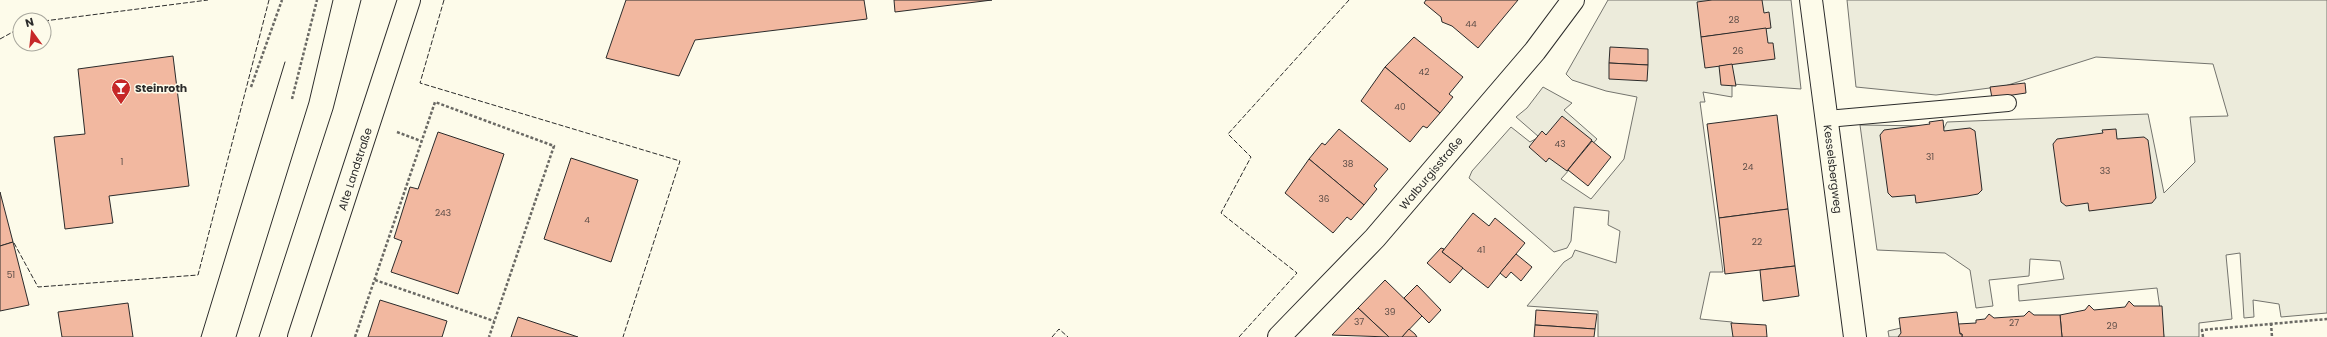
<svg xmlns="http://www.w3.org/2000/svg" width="2327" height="337" viewBox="0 0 2327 337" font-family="Poppins,sans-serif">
<rect width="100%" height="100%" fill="#fdfbea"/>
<g fill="#ecebdb" stroke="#74746e">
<path d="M1608,0H1791L1801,89L1732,84V97L1703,92L1705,102H1700L1723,272H1710L1700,319L1732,322L1735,337H1598V311L1527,306L1564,262L1572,257L1575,250L1616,263L1620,231L1608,225L1609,211L1574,207L1571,241L1567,248L1554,252L1469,178L1472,171L1511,127L1530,142L1539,137L1516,117L1527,108L1543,87L1572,103L1564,110L1597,139L1561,179L1591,199L1624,159L1637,97L1606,91L1572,80L1566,74Z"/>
<path d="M1847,0H2327V313L2281,317L2279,304L2253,300L2254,317L2244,318L2240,253L2226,255L2232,319L2199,323V337H2164L2157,288L2019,301L2018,285L2064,279L2060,261L2030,259L2029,276L1989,280L1993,306L1976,308L1970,270L1945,253L1877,250L1860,125L1929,126L1942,132L1947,122L2148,114L2164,193L2195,162L2190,117L2228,116L2213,64L2096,57L2005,86L1936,95L1856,87Z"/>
<path d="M1905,327L1906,337H1889L1888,331Z"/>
</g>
<g fill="#f2b8a0" stroke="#2b2b2b">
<path d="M626,0H864L867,19L695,40L679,76L606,58Z"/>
<path d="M894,0H992L895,12Z"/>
<path d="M1426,0H1518L1478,48L1452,26L1442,22L1441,17L1424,3Z"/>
<path d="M1712,0H1762L1764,13L1769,12L1771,28L1701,37L1697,2Z"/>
<path d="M1766,28L1768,43H1773L1775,59L1705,68L1701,37Z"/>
<path d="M1414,37L1463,77L1449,94L1453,97L1440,113L1385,67Z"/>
<path d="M1610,47L1648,49V65L1609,63Z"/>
<path d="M173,56L189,186L109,196L113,223L65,229L54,137L85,134L78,69Z"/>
<path d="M1609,63L1648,65L1647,81L1609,79Z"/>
<path d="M1732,64L1736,86L1721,85L1719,66Z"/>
<path d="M1385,67L1440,113L1427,128L1423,126L1410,142L1361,101Z"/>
<path d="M2025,83L2026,93L1992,98L1990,87Z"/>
<path d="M1777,115L1788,209L1719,218L1707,124Z"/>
<path d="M1562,116L1592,140L1567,171L1549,158L1546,162L1529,147L1542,131L1546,135Z"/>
<path d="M1943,120L1944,131L1970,128L1975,131L1982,190L1978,194L1967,196L1916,203L1915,195L1892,197L1888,193L1880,135L1884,130L1930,124L1929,122Z"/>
<path d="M1339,129L1388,169L1376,183L1374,186L1377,189L1364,205L1309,159L1322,143L1325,145Z"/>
<path d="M2116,129L2117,139L2144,137L2148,140L2156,198L2152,203L2089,211L2088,203L2066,206L2061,202L2053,144L2057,139L2103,133L2102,130Z"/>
<path d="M438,132L504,154L458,294L391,272L402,241L394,238L410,187L418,189Z"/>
<path d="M1592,141L1611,157L1588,186L1568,170Z"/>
<path d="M571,158L638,180L611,262L544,239Z"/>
<path d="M1309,159L1364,205L1351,220L1347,217L1333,233L1285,193Z"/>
<path d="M0,192L13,242L0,246Z"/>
<path d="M1788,209L1795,266L1725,274L1719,218Z"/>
<path d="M1473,213L1489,226L1495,218L1525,243L1488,288L1442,252Z"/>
<path d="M13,242L29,305L0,311V246Z"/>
<path d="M1441,248L1444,249L1442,252L1463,268L1450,283L1427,263Z"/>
<path d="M1516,254L1532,267L1521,281L1511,272L1506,278L1500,273Z"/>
<path d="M1795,266L1799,296L1763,301L1760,270Z"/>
<path d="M1385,280L1422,316L1402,337H1389L1358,308Z"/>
<path d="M1417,285L1441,310L1429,323L1404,298Z"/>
<path d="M380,300L447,321L442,337H368Z"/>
<path d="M2129,301L2134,306H2162L2164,337H2062L2060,315L2085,310L2089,305L2094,310L2125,307Z"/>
<path d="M128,303L133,337H62L58,312Z"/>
<path d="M1358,308L1389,337L1332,335Z"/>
<path d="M1536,310L1597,314L1595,329L1535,325Z"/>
<path d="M2029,311L2034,315H2060L2062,337H1962V334H1960L1958,324L1976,323V320L1985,319L1989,314L1994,318L2024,316Z"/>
<path d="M1957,312L1960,334H1962V337H1898L1901,333L1899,318Z"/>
<path d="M518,317L578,337H511Z"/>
<path d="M1731,323L1766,325L1767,337H1733Z"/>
<path d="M1535,325L1595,329L1594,337H1534Z"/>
<path d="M1409,329L1415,334L1417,337H1402Z"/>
</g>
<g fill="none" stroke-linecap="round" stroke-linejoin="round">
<defs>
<path id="lane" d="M1827,119L2008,103"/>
<g id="street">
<path d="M1811,0L1855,337"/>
<path d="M299,337L409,0"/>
<path d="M1279,337L1375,238L1535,51L1573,0"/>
</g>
</defs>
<use href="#lane" stroke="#2b2b2b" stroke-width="18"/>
<use href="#street" stroke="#2b2b2b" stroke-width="24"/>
<g stroke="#6a6964" stroke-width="2.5" stroke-dasharray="3 2" stroke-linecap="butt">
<path d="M251,87L282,0"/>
<path d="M292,99L317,0"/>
<path d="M397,132L421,141"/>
<path d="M375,280L494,321"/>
<path d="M2271,323L2272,337"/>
<path d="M355,337L435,102L554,146L489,337"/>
<path d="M2203,337L2202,330L2327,319"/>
</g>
<use href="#lane" stroke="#fdfbea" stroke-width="16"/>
<use href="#street" stroke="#fdfbea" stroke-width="22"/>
<g stroke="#2b2b2b" stroke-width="1">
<path d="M201,337L285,62"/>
<path d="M236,337L309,102L333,0"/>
<path d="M259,337L333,109L361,0"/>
</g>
<g stroke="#2b2b2b" stroke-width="1" stroke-dasharray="5 2" stroke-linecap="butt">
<path d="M444,0L420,83L680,161L623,337"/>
<path d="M44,21L208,0"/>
<path d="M0,39L20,28"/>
<path d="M14,243L38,287L198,275L269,0"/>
<path d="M1052,337L1059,329L1068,337"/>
<path d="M1239,337L1297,273L1221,213L1251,157L1228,134L1349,0"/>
</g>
</g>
<defs>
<symbol id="bar-pin" viewBox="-11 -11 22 30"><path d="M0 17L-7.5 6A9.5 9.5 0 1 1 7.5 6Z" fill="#c62828" stroke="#fdfbea"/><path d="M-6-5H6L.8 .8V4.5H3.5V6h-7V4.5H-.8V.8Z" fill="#fff"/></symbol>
</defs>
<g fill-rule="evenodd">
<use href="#bar-pin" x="110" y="77" width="22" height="30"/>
</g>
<g text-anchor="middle" stroke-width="3" stroke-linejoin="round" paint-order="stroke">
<g font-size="9" fill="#5d4e48">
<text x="1734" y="23">28</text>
<text x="1471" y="27">44</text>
<text x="1738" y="54">26</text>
<text x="1424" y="75">42</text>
<text x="1400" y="110">40</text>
<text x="1560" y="147">43</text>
<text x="1930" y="160">31</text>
<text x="122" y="165">1</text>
<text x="1348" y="167">38</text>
<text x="1748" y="170">24</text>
<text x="2105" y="174">33</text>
<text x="1324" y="202">36</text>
<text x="443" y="216">243</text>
<text x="587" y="223">4</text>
<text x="1757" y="245">22</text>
<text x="1481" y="253">41</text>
<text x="11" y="278">51</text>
<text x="1390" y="315">39</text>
<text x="1359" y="325">37</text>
<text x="2014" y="326">27</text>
<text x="2112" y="329">29</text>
</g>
<g font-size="11" font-weight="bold" fill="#2b2b2b" stroke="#fdfbea" text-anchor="start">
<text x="135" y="92">Steinroth</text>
</g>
<g font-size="11" fill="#2b2b2b" stroke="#fdfbea">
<text transform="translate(355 169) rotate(-72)" y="4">Alte Landstraße</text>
<text transform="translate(1833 169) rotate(83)" y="4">Kesselsbergweg</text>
<text transform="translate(1431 173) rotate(-50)" y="4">Walburgisstraße</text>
</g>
</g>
<g transform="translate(32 32) rotate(345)"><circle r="19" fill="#fdfbea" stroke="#a9a89e"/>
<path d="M0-3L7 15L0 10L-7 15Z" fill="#c62828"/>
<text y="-6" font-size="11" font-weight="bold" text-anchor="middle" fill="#2b2b2b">N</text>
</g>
</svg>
